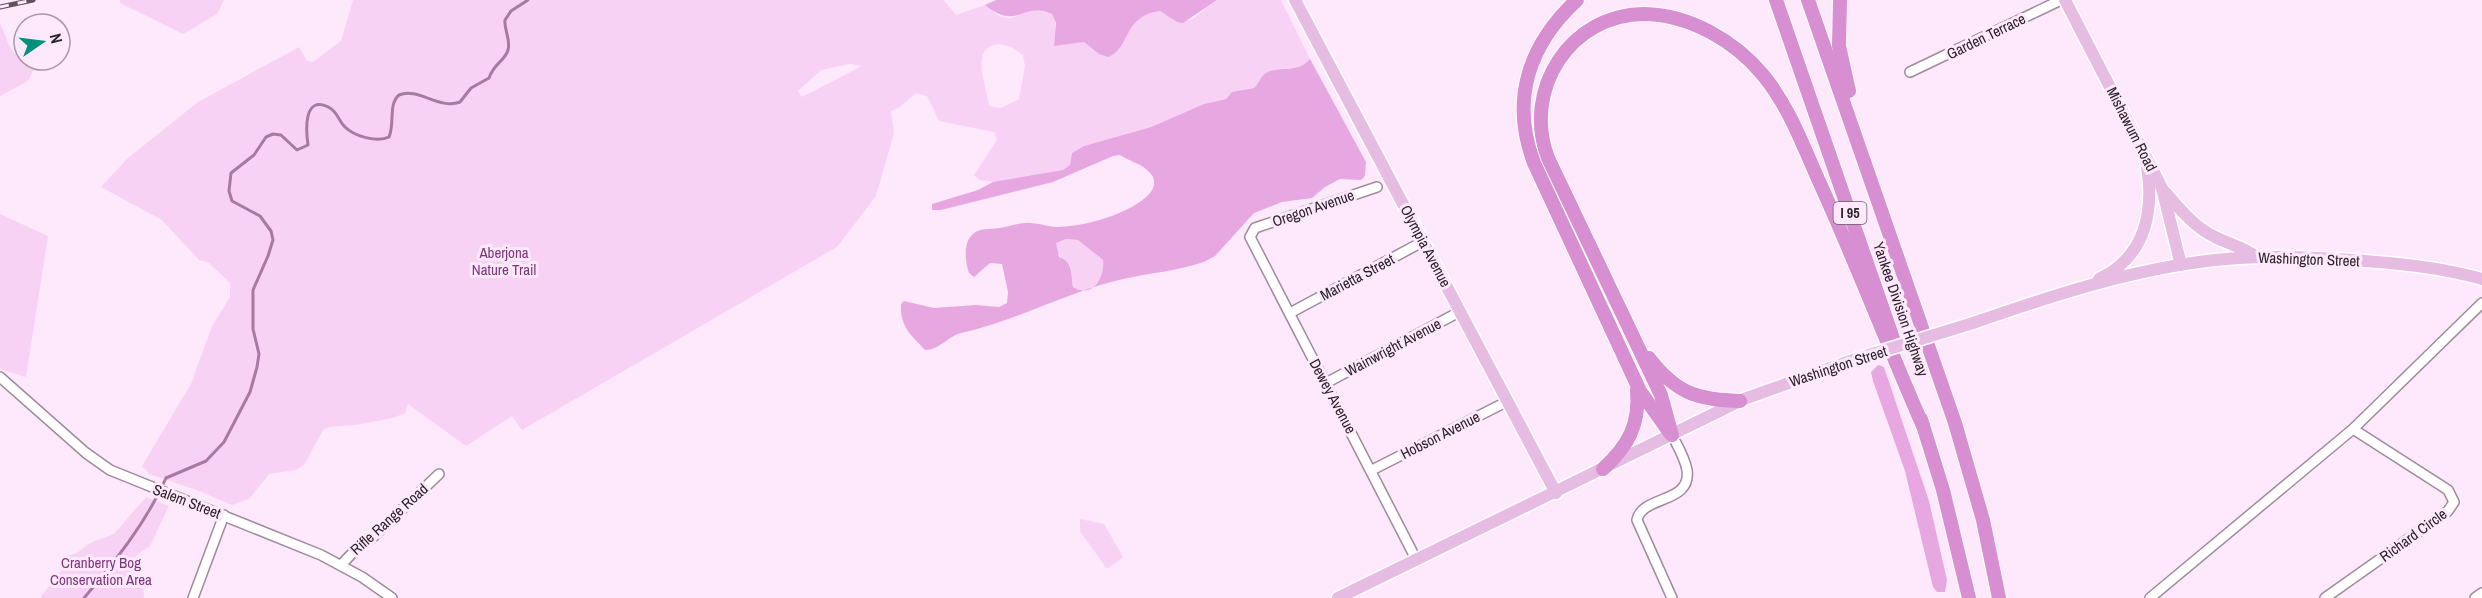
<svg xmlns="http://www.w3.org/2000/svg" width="2482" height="598" font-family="'Archivo Narrow',sans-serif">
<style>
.green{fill:#f8d2f5;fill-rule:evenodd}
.forest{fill:#e7a8e2;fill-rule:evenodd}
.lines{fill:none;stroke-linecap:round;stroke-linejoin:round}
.stream{stroke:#a77aa4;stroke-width:3}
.minor-casing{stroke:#9f8b9d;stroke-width:12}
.major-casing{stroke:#fff;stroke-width:15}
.highway-casing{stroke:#fff;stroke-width:16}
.minor{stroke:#fff;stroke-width:9}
.major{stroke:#e7bce3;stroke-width:12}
.highway{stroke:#d78fd1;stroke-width:14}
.rail-casing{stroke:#5e545e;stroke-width:5}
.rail{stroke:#fee8fc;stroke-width:3;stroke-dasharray:9;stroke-linecap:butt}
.major-bridge-casing{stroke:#fff;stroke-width:15;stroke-linecap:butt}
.major-bridge{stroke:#e7bce3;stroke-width:12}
.labels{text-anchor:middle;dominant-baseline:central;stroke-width:6;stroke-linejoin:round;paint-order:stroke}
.shield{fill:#fee8fc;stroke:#6a5e69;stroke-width:1.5}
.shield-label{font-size:14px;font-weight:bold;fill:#2a232a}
.street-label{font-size:15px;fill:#2a232a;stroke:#fee8fc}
.park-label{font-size:15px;fill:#7d357a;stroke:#fee8fc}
</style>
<rect width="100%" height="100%" fill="#fee8fc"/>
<g class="green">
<path d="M120 0H224L217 14 183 34 120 3Z"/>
<path d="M353 0H944L956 15 985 5C993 11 1000 19 1011 18 1017 17 1023 12 1029 10 1057 5 1057 21 1054 43L1084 42 1099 54 1116 53C1126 38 1137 7 1160 11 1166 12 1172 19 1177 22L1191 20 1217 0H1281L1310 59C1300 71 1290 66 1278 70 1267 74 1261 81 1254 88L1233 92 1226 99 1204 104 1151 127 1084 146 1072 153 1070 165 1063 170 1012 180 993 182 979 180 974 175 997 140 994 132 939 121 927 96 916 93 900 107 891 111 894 133 876 196 837 247 522 430 512 416 466 446 408 404 405 413 393 418 356 425 329 427 323 430 304 465 296 470 269 474 249 499 232 505 194 489 149 474 142 466 191 384 212 326 230 297V283L209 263 199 260 162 220 101 187 128 158 198 102 299 47 307 61 313 62 341 41ZM1000 44 1013 48 1023 55 1025 66 1019 99 1001 108 989 106C987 87 968 46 1000 44ZM849 64 862 66 802 97 798 91 821 70Z"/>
<path d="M0 23C8 40 9 57 30 61L34 69 28 81 0 96Z"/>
<path d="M0 214 48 236 26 377 0 369Z"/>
<path d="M1066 239 1078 240 1103 260C1105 278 1092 299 1073 287L1070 265C1063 257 1056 255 1055 243Z"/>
<path d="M146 497 169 506 150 546 138 554 129 564 143 585 144 598H40L69 560 67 556 77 553 90 543 114 534Z"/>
<path d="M1080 519 1104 524 1123 557 1107 569 1080 531Z"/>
</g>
<g class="forest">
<path d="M996 0H1217L1183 23 1177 22 1160 11C1123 15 1130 50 1108 57L1099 54 1084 42 1054 46 1056 23 1052 14C1023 0 1018 32 985 5Z"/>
<path d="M1310 59 1366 162 1365 176 1361 180 1340 179 1325 187 1312 198 1282 202 1254 213 1215 256 1204 262C1177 271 1150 273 1123 279 1067 292 1016 321 961 333 948 336 940 350 925 350 910 334 900 327 901 304L904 301 934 308 976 305 999 307 1007 303 1008 292 1002 264 990 263 974 277 969 273C965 261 963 242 973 234 981 227 990 230 999 228 1009 227 1021 222 1030 223 1039 223 1049 227 1057 227 1084 227 1133 213 1150 193 1155 187 1156 178 1150 173 1142 163 1130 162 1120 155L1113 156 1053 182 941 210H932V204L978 190 993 182 1063 170 1070 165 1072 153 1084 146 1151 127 1204 104 1226 99 1232 92 1254 88C1259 84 1260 77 1266 73 1281 65 1297 74 1310 59ZM1066 239 1078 240 1103 260C1105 278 1092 299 1073 287 1071 275 1073 261 1059 257L1056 243Z"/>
<path d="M1878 365 1884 367 1886 373 1929 501 1947 580 1945 592H1937L1933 587 1905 471 1873 381 1871 372Z"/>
</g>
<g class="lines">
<path class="stream" d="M84 598C116 560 146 523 166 478L206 461 224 442 250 392 257 367 259 354 253 329V290L268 256 273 240 271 231 260 216 232 201 229 191 231 173 254 155 266 137 273 134 281 135 297 150 308 145C306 131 303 93 330 108 337 112 339 121 345 127 354 136 377 143 389 137 395 124 388 104 399 95 418 87 439 110 460 102L471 88 489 78C494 63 505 61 508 50 511 40 504 30 505 20L511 11 528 0"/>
<defs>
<g id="minor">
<path d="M1910 72 2061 0"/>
<path d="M1377 187 1255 228 1250 237 1417 561"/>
<path d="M1290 313 1424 241"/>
<path d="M0 377 86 453 110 470 321 555 362 577 392 598"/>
<path d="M1326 383 1461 311"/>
<path d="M1372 470 1508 401"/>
<path d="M341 565 361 544 372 538 439 474"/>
<path d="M193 598 224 515"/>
<path d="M1672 598 1637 520C1642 495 1692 504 1687 470 1685 458 1677 445 1672 435"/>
<path d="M2150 598 2353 429 2482 303"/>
<path d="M2325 598 2448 511 2454 502 2448 490 2353 429"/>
<path d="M2475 598 2482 593"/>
</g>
<g id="major">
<path d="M1295 0 1556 493"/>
<path d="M2065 0 2162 188 2181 265"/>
<path d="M2166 193C2181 210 2194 227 2215 237 2229 244 2243 247 2257 257"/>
<path d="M2099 279C2147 256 2155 209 2146 161"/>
<path d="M1973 323C2051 296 2132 269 2215 260 2260 255 2306 257 2352 260 2396 263 2439 267 2482 279"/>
<path d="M1338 598 1744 399 1856 359"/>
</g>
<g id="highway">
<path d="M1577 0C1529 44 1510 100 1534 163L1640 391 1670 433"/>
<path d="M1776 0 1896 347"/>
<path d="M1808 0 1955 423 1983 520 1999 598"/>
<path d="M1840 0 1839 46 1849 91"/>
<path d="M1649 358C1676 393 1697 400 1740 401"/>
<path d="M1921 419 1943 490 1969 598"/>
<path d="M1672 435 1661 395 1548 158C1522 90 1570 14 1645 14 1690 15 1735 41 1763 75 1788 105 1802 143 1818 179 1855 260 1887 344 1923 426"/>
<path d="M1603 469C1628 446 1640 425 1637 390"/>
</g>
</defs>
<use href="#minor" class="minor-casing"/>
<use href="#major" class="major-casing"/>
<use href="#highway" class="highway-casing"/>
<use href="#minor" class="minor"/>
<use href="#major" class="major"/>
<use href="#highway" class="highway"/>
<defs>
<path id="rail" d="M0 7 33 0"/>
</defs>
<use href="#rail" class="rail-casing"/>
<use href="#rail" class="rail"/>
<defs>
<path id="major-bridge" d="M1856 359 1973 323"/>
</defs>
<use href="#major-bridge" class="major-bridge-casing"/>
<use href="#major-bridge" class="major-bridge"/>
</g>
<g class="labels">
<rect class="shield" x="1833.5" y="202" width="33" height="22" rx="4.5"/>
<g class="shield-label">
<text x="1850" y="213">I 95</text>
</g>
<g class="street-label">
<text transform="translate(1986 36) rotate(-26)">Garden Terrace</text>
<text transform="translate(2132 129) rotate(63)">Mishawum Road</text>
<text transform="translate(1313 208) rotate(-19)">Oregon Avenue</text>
<text transform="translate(1426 246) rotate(62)">Olympia Avenue</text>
<text transform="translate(2309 259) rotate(2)">Washington Street</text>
<text transform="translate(1357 277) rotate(-28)">Marietta Street</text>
<text transform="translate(1901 309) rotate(71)">Yankee Division Highway</text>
<text transform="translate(1393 347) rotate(-28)">Wainwright Avenue</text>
<text transform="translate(1838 366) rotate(-18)">Washington Street</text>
<text transform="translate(1333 396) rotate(62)">Dewey Avenue</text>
<text transform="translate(1440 435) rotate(-27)">Hobson Avenue</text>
<text transform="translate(187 501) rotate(21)">Salem Street</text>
<text transform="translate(389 519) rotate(-42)">Rifle Range Road</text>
<text transform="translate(2413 535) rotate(-36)">Richard Circle</text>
</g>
<g class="park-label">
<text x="504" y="252">Aberjona<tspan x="504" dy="17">Nature Trail</tspan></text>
<text x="101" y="562">Cranberry Bog<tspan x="101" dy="17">Conservation Area</tspan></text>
</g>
</g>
<g transform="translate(42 42) rotate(76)"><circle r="28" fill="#fee8fc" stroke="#a999a8" stroke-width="1.5"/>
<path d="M0-4.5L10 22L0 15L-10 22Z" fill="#00927f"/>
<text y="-9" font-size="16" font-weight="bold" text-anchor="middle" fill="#2a232a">N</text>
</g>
</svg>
